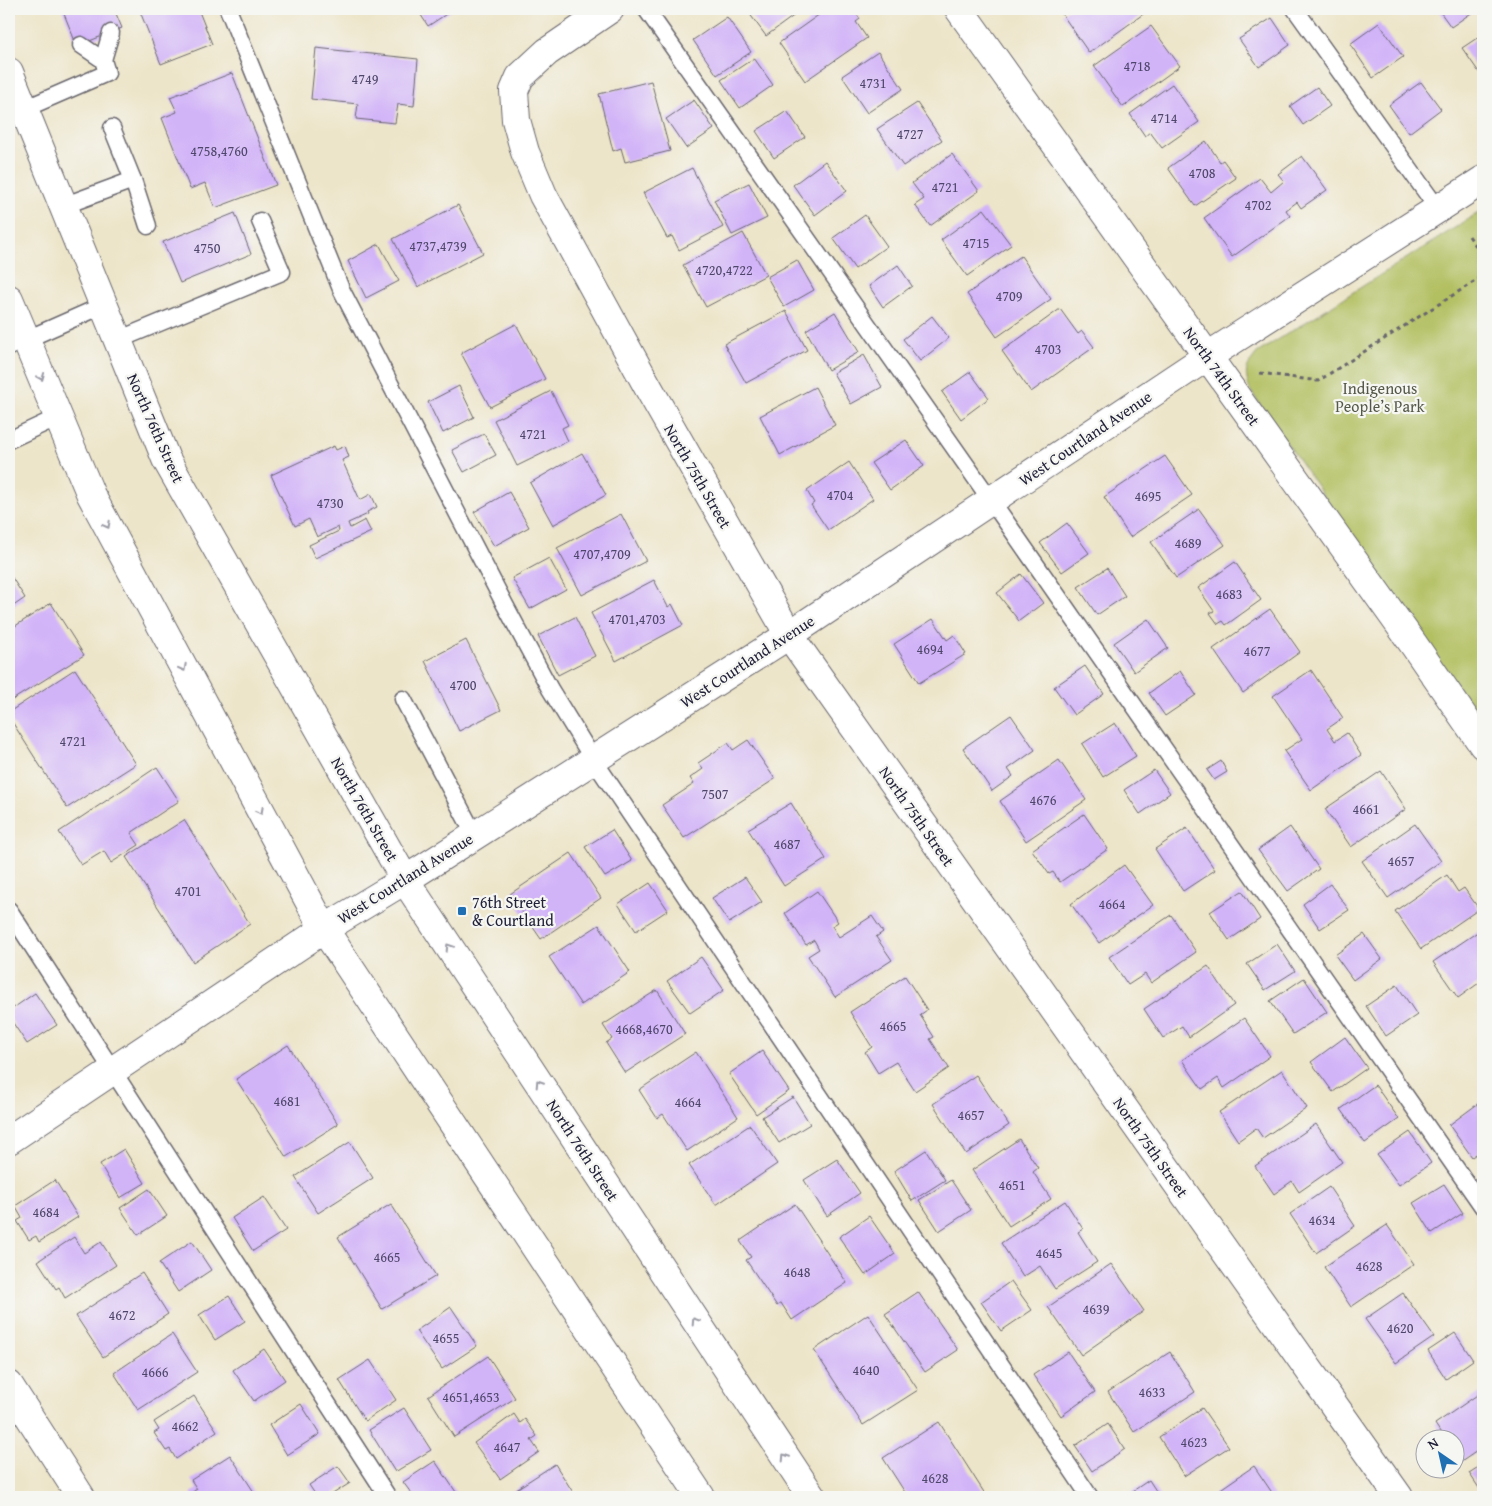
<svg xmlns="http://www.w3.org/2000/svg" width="1492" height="1506" font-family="'Gentium Book Plus',serif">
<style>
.green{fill:#b3c062;stroke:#6a714e}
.building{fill:#d1b3f8}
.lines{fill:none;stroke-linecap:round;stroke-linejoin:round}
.lane-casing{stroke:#69666d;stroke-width:19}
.street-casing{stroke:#69666d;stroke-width:30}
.primary-casing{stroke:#69666d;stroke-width:30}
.path{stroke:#69666d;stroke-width:3;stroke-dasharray:4 4;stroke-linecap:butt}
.lane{stroke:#fff;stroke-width:16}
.street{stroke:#fff;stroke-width:28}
.primary{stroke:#fff;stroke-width:28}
.oneway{stroke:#9c9ca7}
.poi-dot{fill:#1f6fb2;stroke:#f6f6f2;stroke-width:2}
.labels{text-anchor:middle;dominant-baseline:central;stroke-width:4.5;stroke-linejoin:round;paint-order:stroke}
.number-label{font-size:14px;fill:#4e466a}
.street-label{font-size:16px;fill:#22223b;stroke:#f6f6f2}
.park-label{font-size:16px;fill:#555949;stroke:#f6f6f2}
.poi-label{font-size:16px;fill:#22223b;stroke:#f6f6f2;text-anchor:start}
</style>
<rect width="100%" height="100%" fill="#f6f6f2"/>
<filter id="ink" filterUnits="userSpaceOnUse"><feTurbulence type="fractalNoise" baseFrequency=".02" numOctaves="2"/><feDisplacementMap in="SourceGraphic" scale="10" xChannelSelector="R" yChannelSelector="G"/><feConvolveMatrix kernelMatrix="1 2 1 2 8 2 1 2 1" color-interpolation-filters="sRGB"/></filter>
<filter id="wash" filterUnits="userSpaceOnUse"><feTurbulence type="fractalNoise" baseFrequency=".0096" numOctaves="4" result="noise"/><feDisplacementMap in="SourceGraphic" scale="20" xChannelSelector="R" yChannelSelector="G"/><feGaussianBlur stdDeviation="1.12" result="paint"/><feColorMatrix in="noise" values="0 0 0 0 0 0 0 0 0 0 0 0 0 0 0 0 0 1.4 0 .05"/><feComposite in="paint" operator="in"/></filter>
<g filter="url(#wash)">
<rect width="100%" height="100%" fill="#ede5c9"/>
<path class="green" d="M1483 210V724L1250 390C1244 372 1245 368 1257 353Z"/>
<g id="blocks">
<g class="building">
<path d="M62 9H114L122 28 77 46Z"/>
<path d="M139 9H198L212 44 161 64Z"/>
<path d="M417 9H454L428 26Z"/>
<path d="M746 9H803L766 36Z"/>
<path d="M827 9H847L848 11 853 9 860 19 856 22 867 38 805 81 779 43Z"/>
<path d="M1069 9H1144L1146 12 1089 53 1062 14Z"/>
<path d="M1438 9H1477L1451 27Z"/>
<path d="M727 17 751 52 717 75 693 40Z"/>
<path d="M1272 18 1290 45 1259 67 1239 39Z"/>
<path d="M1379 23 1403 57 1373 78 1350 44Z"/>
<path d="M1151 26 1180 66 1123 107 1094 66Z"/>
<path d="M1483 34V78L1462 48Z"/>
<path d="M316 48 418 59 414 106 398 104 395 123 356 119 358 104 311 99Z"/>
<path d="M878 52 903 89 867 113 842 76Z"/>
<path d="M754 58 773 85 740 108 721 80Z"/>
<path d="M232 73 276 185 215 208 205 183 190 189 162 118 177 112 170 97Z"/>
<path d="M651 81 670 151 625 162 621 148 613 151 599 94Z"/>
<path d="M1421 82 1441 109 1409 133 1389 105Z"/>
<path d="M1172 84 1199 122 1162 148 1150 132 1145 136 1130 114Z"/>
<path d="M1317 87 1330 106 1303 125 1290 106Z"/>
<path d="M694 100 714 129 686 148 666 119Z"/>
<path d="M917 103 942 140 903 166 877 129Z"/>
<path d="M787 111 805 137 774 158 756 131Z"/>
<path d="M1206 141 1220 162 1223 160 1236 178 1195 206 1168 168Z"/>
<path d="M952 154 979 191 930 226 915 205 924 199 912 183Z"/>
<path d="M1302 156 1327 190 1301 208 1297 202 1286 210 1290 216 1232 257 1204 218 1260 178 1271 192 1284 181 1278 174Z"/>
<path d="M825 161 847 191 815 215 793 185Z"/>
<path d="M692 168 723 227 679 250 672 236 667 238 643 193Z"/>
<path d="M749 183 767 218 732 235 714 200Z"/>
<path d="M458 205 483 253 418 287 393 239Z"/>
<path d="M984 209 1011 245 967 276 941 240Z"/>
<path d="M235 213 251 254 180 283 163 242Z"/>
<path d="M865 215 887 246 855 269 833 238Z"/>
<path d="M743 233 766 275 706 307 683 265Z"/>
<path d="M379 244 399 281 366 298 348 261Z"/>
<path d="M1021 256 1051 299 997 337 967 294Z"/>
<path d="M797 260 814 290 784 307 767 277Z"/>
<path d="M898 265 912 286 883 307 869 286Z"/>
<path d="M1060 309 1078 334 1082 331 1094 347 1031 392 1002 351Z"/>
<path d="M786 311 807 350 746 383 724 344Z"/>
<path d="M835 312 859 352 828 370 806 330Z"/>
<path d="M932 316 949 338 920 361 903 339Z"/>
<path d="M516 324 545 379 490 407 461 353Z"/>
<path d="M864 355 882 387 851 404 833 373Z"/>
<path d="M970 372 989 398 961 419 942 392Z"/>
<path d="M459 386 474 417 443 433 428 402Z"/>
<path d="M815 387 835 425 780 455 760 416Z"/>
<path d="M551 391 568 425 562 428 568 441 517 466 494 420Z"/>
<path d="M484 434 496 455 464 472 452 450Z"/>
<path d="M906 440 924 466 890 490 871 463Z"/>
<path d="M334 446 336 450 345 446 349 457 342 460 360 500 371 494 377 507 367 512 368 514 348 523 350 528 365 520 371 532 315 558 309 545 339 531 338 527 317 537 309 519 295 526 271 475Z"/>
<path d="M582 453 606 495 553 525 530 483Z"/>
<path d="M1165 456 1192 495 1130 537 1104 497Z"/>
<path d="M849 462 873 499 828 530 811 505 814 503 807 491Z"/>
<path d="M509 492 529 527 494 546 474 512Z"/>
<path d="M1199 509 1225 545 1176 578 1151 542Z"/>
<path d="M621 514 646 561 582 595 557 548Z"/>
<path d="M1067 523 1089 553 1062 572 1040 543Z"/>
<path d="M549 558 566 589 530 609 512 578Z"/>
<path d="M1235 562 1261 600 1226 625 1223 621 1218 624 1210 613 1214 611 1198 588Z"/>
<path d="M1107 568 1125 596 1097 615 1078 587Z"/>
<path d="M9 573 25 598 9 609Z"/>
<path d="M1021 574 1043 603 1019 621 997 593Z"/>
<path d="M654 580 668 607 672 604 683 625 616 661 591 613Z"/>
<path d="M51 603 84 655 9 702V630Z"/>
<path d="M1270 609 1300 652 1243 693 1213 649Z"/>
<path d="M575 617 595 656 558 675 538 636Z"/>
<path d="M933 619 947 640 954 635 966 654 919 683 894 644Z"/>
<path d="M1148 619 1168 648 1134 672 1114 643Z"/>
<path d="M466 640 501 710 459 731 425 661Z"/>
<path d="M1085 666 1104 694 1074 715 1054 687Z"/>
<path d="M75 669 136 764 67 808 9 717V712Z"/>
<path d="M1311 670 1343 718 1327 729 1335 741 1347 733 1361 755 1311 790 1284 751 1302 739 1273 696Z"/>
<path d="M1180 671 1196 695 1165 716 1149 693Z"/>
<path d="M1011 715 1035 750 1008 769 1013 776 992 791 963 748Z"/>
<path d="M1115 723 1136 756 1103 777 1082 744Z"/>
<path d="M748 740 775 779 684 838 662 805 694 784 690 778 703 769 698 763 728 743 733 750Z"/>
<path d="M1059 760 1086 800 1026 841 1000 801Z"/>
<path d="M1221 761 1227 772 1214 780 1207 770Z"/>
<path d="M157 767 179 801 131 833 139 845 111 863 104 851 81 865 59 832Z"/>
<path d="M1154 770 1170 793 1140 814 1124 790Z"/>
<path d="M1381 771 1406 809 1351 847 1325 809Z"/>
<path d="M791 803 826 859 784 886 748 829Z"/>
<path d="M1084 814 1108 849 1060 882 1053 872 1049 874 1032 850Z"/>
<path d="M184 820 250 924 193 962 126 857Z"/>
<path d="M1415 824 1441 861 1388 898 1362 861Z"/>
<path d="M1290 827 1319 869 1288 891 1258 850Z"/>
<path d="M1187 828 1215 870 1183 891 1155 849Z"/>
<path d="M612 830 632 861 605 877 585 847Z"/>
<path d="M571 853 601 898 541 939 510 894Z"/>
<path d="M1124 865 1153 905 1099 943 1071 904Z"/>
<path d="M1447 875 1458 892 1464 888 1479 909 1421 949 1395 911Z"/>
<path d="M745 877 762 902 729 923 712 898Z"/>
<path d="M650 883 668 910 636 931 618 904Z"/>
<path d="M1330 884 1349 910 1320 929 1303 904Z"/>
<path d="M817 891 838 922 832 926 839 937 872 916 883 932 876 937 892 960 835 997 808 956 819 949 814 940 806 945 785 913Z"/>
<path d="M1242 891 1260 919 1229 940 1210 912Z"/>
<path d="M1171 915 1196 952 1151 983 1145 974 1128 985 1109 957Z"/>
<path d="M599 925 630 972 581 1005 549 957Z"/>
<path d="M1482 929 1483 980 1458 998 1433 962Z"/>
<path d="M1364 934 1382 959 1353 980 1335 955Z"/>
<path d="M1277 944 1295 971 1265 990 1247 964Z"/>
<path d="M701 957 724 990 690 1013 667 981Z"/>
<path d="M1208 966 1234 1005 1189 1037 1182 1026 1163 1038 1144 1009Z"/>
<path d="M905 976 927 1010 920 1015 934 1037 930 1039 949 1068 915 1091 896 1062 878 1073 865 1052 872 1047 850 1012Z"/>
<path d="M1304 978 1327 1012 1293 1034 1270 1001Z"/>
<path d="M1397 985 1417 1015 1386 1036 1366 1006Z"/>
<path d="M657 990 685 1034 625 1073 606 1043 612 1039 603 1025Z"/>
<path d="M35 993 57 1025 27 1044 9 1017V1011Z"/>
<path d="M1244 1018 1270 1056 1224 1088 1218 1078 1202 1089 1182 1060Z"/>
<path d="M1345 1037 1367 1068 1333 1092 1311 1062Z"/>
<path d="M288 1045 338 1124 286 1157 236 1079Z"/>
<path d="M762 1051 789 1091 756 1114 729 1074Z"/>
<path d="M696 1052 738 1117 687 1151 663 1114 657 1118 639 1090Z"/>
<path d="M1282 1070 1307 1108 1263 1138 1256 1128 1238 1141 1219 1112Z"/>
<path d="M976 1075 1009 1125 966 1154 933 1104Z"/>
<path d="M1375 1085 1399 1119 1365 1143 1341 1109Z"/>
<path d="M793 1097 810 1124 779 1143 762 1117Z"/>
<path d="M1483 1100V1149L1472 1157 1449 1125Z"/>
<path d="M1316 1124 1342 1162 1299 1192 1292 1181 1274 1194 1255 1166Z"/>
<path d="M750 1125 777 1164 716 1205 689 1165Z"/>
<path d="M1410 1132 1431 1163 1399 1185 1377 1155Z"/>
<path d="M1019 1139 1038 1168 1033 1172 1051 1199 1009 1226 972 1170Z"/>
<path d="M350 1142 373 1178 318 1213 295 1177Z"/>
<path d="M124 1149 145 1183 120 1198 100 1164Z"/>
<path d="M926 1150 945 1180 912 1201 894 1171Z"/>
<path d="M837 1159 860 1193 827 1216 804 1180Z"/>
<path d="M55 1180 78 1217 39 1242 36 1236 29 1240 17 1221 22 1218 15 1206Z"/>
<path d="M951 1180 971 1210 939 1231 919 1200Z"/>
<path d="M1444 1184 1463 1213 1432 1233 1413 1203Z"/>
<path d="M1329 1187 1355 1226 1316 1253 1290 1214Z"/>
<path d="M149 1189 167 1216 138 1235 120 1208Z"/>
<path d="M264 1197 286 1230 253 1251 232 1218Z"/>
<path d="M1065 1201 1083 1229 1078 1232 1097 1262 1055 1289 1040 1266 1023 1277 1001 1243Z"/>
<path d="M391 1204 436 1276 382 1309 338 1237Z"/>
<path d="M795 1204 847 1283 792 1320 781 1303 777 1306 746 1260 751 1257 740 1241Z"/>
<path d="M869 1216 895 1254 865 1275 839 1237Z"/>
<path d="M1387 1225 1414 1264 1351 1307 1324 1267Z"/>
<path d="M74 1237 84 1253 101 1242 116 1265 65 1298 59 1287 56 1289 38 1261Z"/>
<path d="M192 1241 211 1270 178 1292 159 1263Z"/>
<path d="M1111 1264 1144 1311 1081 1355 1048 1307Z"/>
<path d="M142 1273 168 1314 103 1357 76 1316Z"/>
<path d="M1011 1281 1032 1310 1001 1331 981 1302Z"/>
<path d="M918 1292 958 1350 925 1372 885 1314Z"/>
<path d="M1403 1293 1434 1337 1396 1363 1365 1319Z"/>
<path d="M229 1296 245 1321 215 1340 199 1315Z"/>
<path d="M451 1307 477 1346 442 1369 416 1331Z"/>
<path d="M868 1314 918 1390 863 1425 814 1350Z"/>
<path d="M1455 1333 1473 1360 1446 1379 1428 1351Z"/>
<path d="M172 1334 197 1372 138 1410 114 1373Z"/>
<path d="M264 1349 285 1380 254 1401 233 1370Z"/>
<path d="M1068 1352 1095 1392 1061 1416 1033 1375Z"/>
<path d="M1170 1352 1195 1392 1134 1432 1108 1392Z"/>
<path d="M488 1356 515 1398 454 1437 428 1396Z"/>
<path d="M370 1360 396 1400 365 1421 339 1380Z"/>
<path d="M1483 1391V1447L1461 1462 1454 1453V1438H1444L1435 1424Z"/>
<path d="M194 1396 217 1431 176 1459 170 1449 166 1451 154 1433 159 1430 154 1422Z"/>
<path d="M301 1404 320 1434 287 1455 269 1425Z"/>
<path d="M404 1408 431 1450 395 1472 369 1430Z"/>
<path d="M1202 1408 1229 1447 1184 1476 1159 1437Z"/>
<path d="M514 1414 520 1423 525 1419 537 1436 531 1440 539 1452 500 1479 474 1443Z"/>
<path d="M939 1422 987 1497H908L883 1458Z"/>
<path d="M1108 1424 1125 1449 1092 1471 1075 1446Z"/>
<path d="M230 1455 254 1492 246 1497H194L191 1493 197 1489 191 1480Z"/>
<path d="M435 1461 456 1492 448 1497H414L403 1482Z"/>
<path d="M555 1464 576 1497H504Z"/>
<path d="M1483 1464V1494L1469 1473Z"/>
<path d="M338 1466 350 1483 328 1497H317L309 1485Z"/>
<path d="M1254 1466 1275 1497H1209Z"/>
<path d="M1149 1480 1160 1497H1124Z"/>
</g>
</g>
</g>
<g filter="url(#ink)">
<use href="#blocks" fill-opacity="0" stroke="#69666d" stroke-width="1"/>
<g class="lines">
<defs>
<g id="lane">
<path d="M228 9 341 289 505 605 550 689 593 759 1090 1497"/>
<path d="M646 9 1014 533 1483 1207"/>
<path d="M1295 9 1438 209"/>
<path d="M103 60 111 33"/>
<path d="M24 109 107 73 103 60 81 45"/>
<path d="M133 180 148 226"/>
<path d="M63 206 133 180 112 128"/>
<path d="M118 340 282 272 260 221"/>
<path d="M9 347 104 305"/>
<path d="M9 440 58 417"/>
<path d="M403 699 474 834"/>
<path d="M9 910 388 1497"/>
</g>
<g id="street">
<path d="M610 9 547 52 520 77 514 91 516 120 525 152 543 195 648 387 789 635 1399 1497"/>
<path d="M959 9 1414 645 1483 745"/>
<path d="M9 1140 324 929 405 880 789 635 1208 356 1483 180"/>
<path d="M9 1385 81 1497"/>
</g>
<g id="primary">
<path d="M9 72 166 459 405 880 812 1497"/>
<path d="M9 299 91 495 324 929 701 1497"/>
</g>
</defs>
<use href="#lane" class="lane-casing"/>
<use href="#street" class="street-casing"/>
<use href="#primary" class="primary-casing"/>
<g class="path">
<path d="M1469 236 1483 256"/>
<path d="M1260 373 1318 381 1483 276"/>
</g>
<use href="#lane" class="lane"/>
<use href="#street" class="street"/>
<use href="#primary" class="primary"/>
</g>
<defs><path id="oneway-chevron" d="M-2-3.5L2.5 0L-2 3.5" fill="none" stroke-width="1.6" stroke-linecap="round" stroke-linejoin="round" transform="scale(1.25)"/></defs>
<g class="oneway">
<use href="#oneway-chevron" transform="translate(41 377) rotate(68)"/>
<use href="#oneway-chevron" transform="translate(107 525) rotate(62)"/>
<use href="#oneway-chevron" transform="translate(183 668) rotate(62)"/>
<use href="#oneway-chevron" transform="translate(260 811) rotate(62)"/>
<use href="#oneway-chevron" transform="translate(449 947) rotate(-123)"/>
<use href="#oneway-chevron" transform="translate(539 1083) rotate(-123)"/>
<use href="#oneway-chevron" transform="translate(695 1321) rotate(-123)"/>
<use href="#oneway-chevron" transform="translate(785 1457) rotate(-123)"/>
</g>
</g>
<rect class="poi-dot" x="457" y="906" width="10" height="10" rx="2.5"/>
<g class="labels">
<g class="number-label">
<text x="1137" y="66">4718</text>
<text x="365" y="79">4749</text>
<text x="873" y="83">4731</text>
<text x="1164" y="118">4714</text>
<text x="910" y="134">4727</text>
<text x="219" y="151">4758,4760</text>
<text x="1202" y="173">4708</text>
<text x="945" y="187">4721</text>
<text x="1258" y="205">4702</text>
<text x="976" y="243">4715</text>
<text x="438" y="246">4737,4739</text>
<text x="207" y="248">4750</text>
<text x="724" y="270">4720,4722</text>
<text x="1009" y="296">4709</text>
<text x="1048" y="349">4703</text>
<text x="533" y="434">4721</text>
<text x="840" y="495">4704</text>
<text x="1148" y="496">4695</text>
<text x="330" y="503">4730</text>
<text x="1188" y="543">4689</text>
<text x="602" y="554">4707,4709</text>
<text x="1229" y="594">4683</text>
<text x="637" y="619">4701,4703</text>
<text x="930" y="649">4694</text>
<text x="1257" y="651">4677</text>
<text x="463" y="685">4700</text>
<text x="73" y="741">4721</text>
<text x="715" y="794">7507</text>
<text x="1043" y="800">4676</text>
<text x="1366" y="809">4661</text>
<text x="787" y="844">4687</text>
<text x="1401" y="861">4657</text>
<text x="188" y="891">4701</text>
<text x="1112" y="904">4664</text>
<text x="893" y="1026">4665</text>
<text x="644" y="1029">4668,4670</text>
<text x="287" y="1101">4681</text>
<text x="688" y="1102">4664</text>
<text x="971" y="1115">4657</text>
<text x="1012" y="1185">4651</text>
<text x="46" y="1212">4684</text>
<text x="1322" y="1220">4634</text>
<text x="1049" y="1253">4645</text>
<text x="387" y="1257">4665</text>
<text x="1369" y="1266">4628</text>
<text x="797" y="1272">4648</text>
<text x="1096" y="1309">4639</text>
<text x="122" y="1315">4672</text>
<text x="1400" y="1328">4620</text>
<text x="446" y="1338">4655</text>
<text x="866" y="1370">4640</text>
<text x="155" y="1372">4666</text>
<text x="1152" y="1392">4633</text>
<text x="471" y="1397">4651,4653</text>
<text x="185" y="1426">4662</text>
<text x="1194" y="1442">4623</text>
<text x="507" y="1447">4647</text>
<text x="935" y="1478">4628</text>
</g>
<g class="street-label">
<text transform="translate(1222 376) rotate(54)">North 74th Street</text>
<text transform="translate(156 428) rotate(66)">North 76th Street</text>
<text transform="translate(1085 438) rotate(-34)">West Courtland Avenue</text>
<text transform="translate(698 476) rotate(60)">North 75th Street</text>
<text transform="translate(747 661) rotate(-33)">West Courtland Avenue</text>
<text transform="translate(365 809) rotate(60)">North 76th Street</text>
<text transform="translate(917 816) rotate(55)">North 75th Street</text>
<text transform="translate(405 878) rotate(-32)">West Courtland Avenue</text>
<text transform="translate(1151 1147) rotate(55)">North 75th Street</text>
<text transform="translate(583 1150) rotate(57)">North 76th Street</text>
</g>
<g class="park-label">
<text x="1380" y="388">Indigenous<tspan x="1380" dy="18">People’s Park</tspan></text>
</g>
<g class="poi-label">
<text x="472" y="902">76th Street<tspan x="472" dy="18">&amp; Courtland</tspan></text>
</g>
</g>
<rect width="1492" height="1506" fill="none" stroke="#f6f6f2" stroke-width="30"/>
<g transform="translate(1440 1454) rotate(326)"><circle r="24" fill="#f6f6f2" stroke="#a1a1a9"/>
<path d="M0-4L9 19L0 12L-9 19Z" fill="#1f6fb2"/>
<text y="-8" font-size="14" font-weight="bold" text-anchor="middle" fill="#22223b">N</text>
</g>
</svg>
